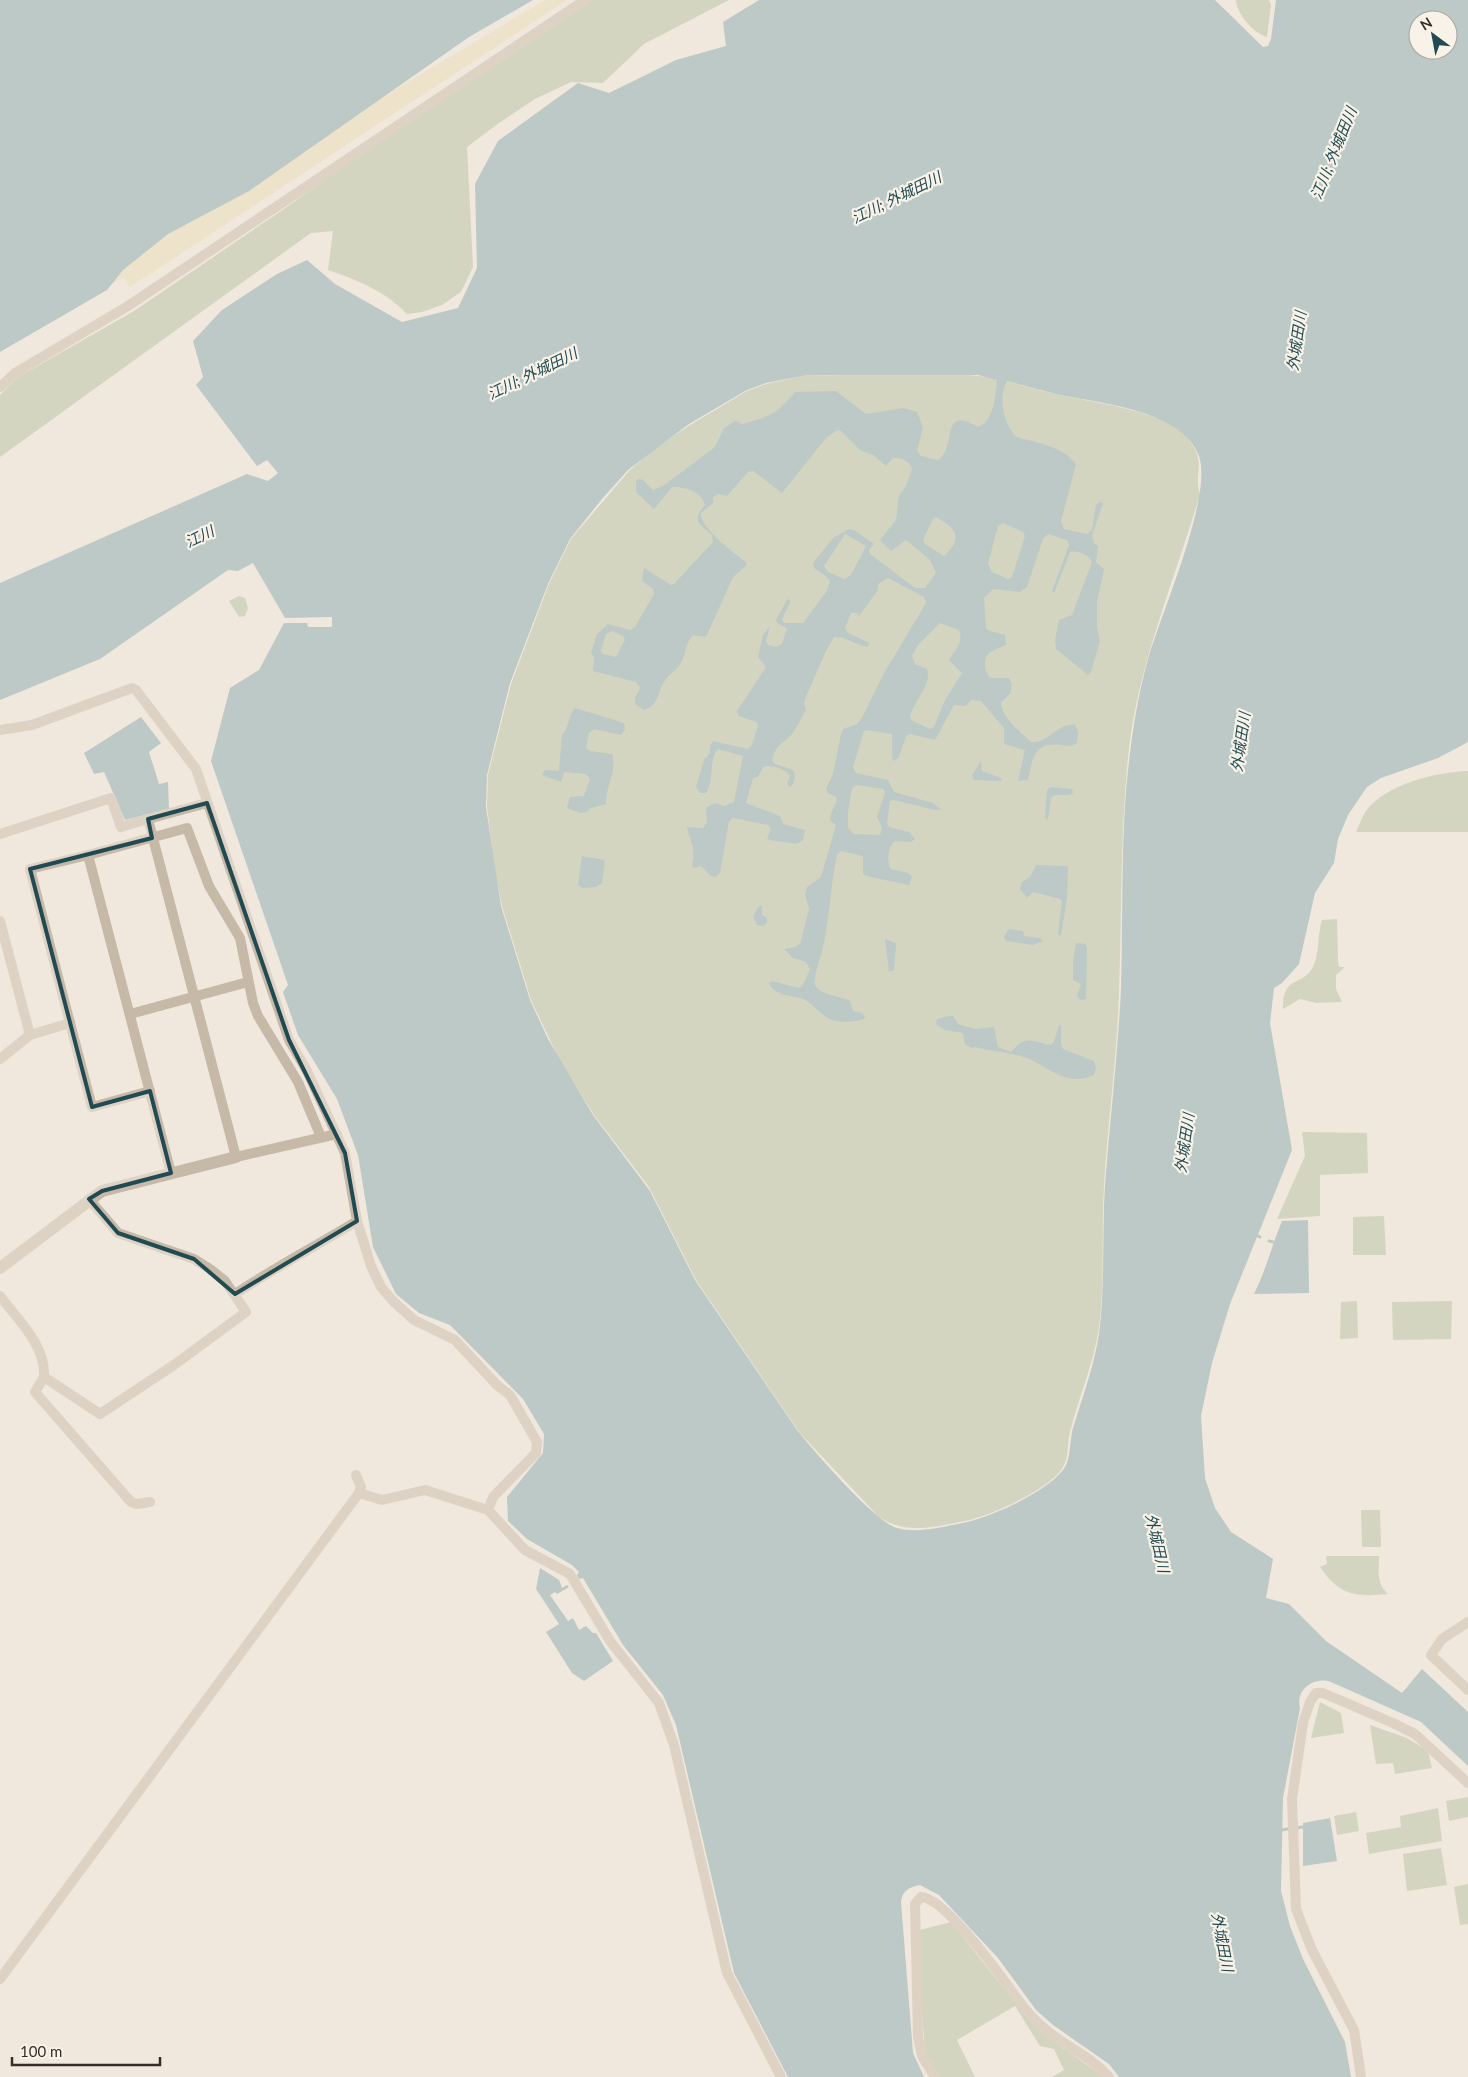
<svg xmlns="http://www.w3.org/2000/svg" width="1468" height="2077" font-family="Lato,'Noto Sans JP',sans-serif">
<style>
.green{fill:#b0be9d}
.sand{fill:#e9dbb4}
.water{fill:#7da5ab;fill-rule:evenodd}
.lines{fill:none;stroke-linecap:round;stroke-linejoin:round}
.stream{stroke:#7da5ab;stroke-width:3}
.minor{stroke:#c7b9a8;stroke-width:10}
.tertiary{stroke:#c7b9a8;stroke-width:12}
.marked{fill:none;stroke:#214b53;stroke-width:4;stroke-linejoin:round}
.labels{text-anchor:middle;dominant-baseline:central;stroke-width:4.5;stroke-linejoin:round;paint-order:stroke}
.water-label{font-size:15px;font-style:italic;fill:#214b53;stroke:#f8f2e8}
</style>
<rect width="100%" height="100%" fill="#f0e8dc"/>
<g class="green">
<path d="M591 0H729L644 44 603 83 571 82 535 99 499 123 467 147 473 267 461 292 442 305 422 312 407 314C385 291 357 280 328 270L333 231 311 233 0 457V395L18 377 134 311 281 211 371 147Z"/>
<path d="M1236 0H1269L1271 5 1267 37C1254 34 1236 13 1236 0Z"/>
<path d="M808 375C863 377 924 370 978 376 1003 378 1027 388 1051 393 1087 402 1162 409 1187 437 1208 463 1193 472 1200 494 1176 576 1139 663 1129 748 1120 829 1122 911 1119 993 1117 1057 1108 1121 1104 1185 1101 1232 1105 1281 1099 1328 1093 1366 1079 1396 1070 1432 1067 1444 1069 1457 1063 1467 1052 1488 989 1517 965 1521 935 1527 906 1535 879 1517L799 1432 696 1280 649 1187 594 1115 560 1061 531 1000 502 906 495 871 487 807 488 775 511 684 549 584 571 539 629 471 653 450 690 425 747 391 766 384Z"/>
<path d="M239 596 245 598 248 608 245 616 239 617 229 601Z"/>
<path d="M1468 771V832H1356C1359 825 1362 817 1366 811 1386 784 1436 772 1468 771Z"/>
<path d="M1337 919 1338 962 1339 967H1345L1336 975V989L1342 1002 1316 1003 1300 999 1283 1009C1282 975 1302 987 1313 967 1320 953 1317 935 1322 920Z"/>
<path d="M1302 1132 1367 1133 1368 1173 1320 1175V1216L1277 1219 1305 1156Z"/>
<path d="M1384 1216 1386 1255H1353V1217Z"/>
<path d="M1357 1301 1358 1338 1340 1339 1341 1302Z"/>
<path d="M1452 1301 1451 1339 1393 1340 1392 1302Z"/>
<path d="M1361 1510H1380L1381 1547H1362Z"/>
<path d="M1326 1556H1379C1379 1571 1376 1583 1388 1594 1356 1597 1340 1596 1320 1567L1327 1564Z"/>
<path d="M1320 1702 1341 1713 1344 1733 1311 1738Z"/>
<path d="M1370 1725 1407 1738 1428 1751 1432 1768 1395 1774 1393 1763 1376 1764Z"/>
<path d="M1468 1797V1817L1449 1821 1446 1801Z"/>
<path d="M1438 1808 1442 1841 1369 1854 1366 1833 1401 1827 1400 1816Z"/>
<path d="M1356 1812 1359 1831 1337 1835 1334 1816Z"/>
<path d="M1441 1848 1447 1885 1407 1891 1403 1854Z"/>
<path d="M1468 1884V1924L1460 1925 1454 1887Z"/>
<path d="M951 1922C979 1956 1006 1994 1037 2026 1057 2046 1082 2060 1104 2077H1052L1064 2070 1054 2049 1040 2046 1015 2006 957 2040 975 2077H939L925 2052 920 1985V1930Z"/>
</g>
<path class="sand" d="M545 0H567L130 287 123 278 0 346V313L314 138Z"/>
<g class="water">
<path d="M0 0H533L469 37 249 191 168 234 123 270 107 290 0 352Z"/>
<path d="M759 0H1215L1263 47 1268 46 1271 39 1276 0H1468V742L1438 758 1381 778 1367 787 1348 815 1338 839 1334 863 1315 893 1299 964 1282 983 1274 988 1270 1023 1292 1150 1230 1304 1212 1363 1201 1416 1205 1478 1215 1508 1231 1532 1273 1559 1266 1598 1289 1604 1326 1641 1402 1693 1422 1669 1468 1712V1766L1421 1722 1331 1682C1315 1676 1295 1689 1300 1708L1283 1798 1281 1891 1290 1926 1303 1959 1345 2042 1351 2077H1119L1109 2064 1053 2025 1036 2010 998 1958 939 1895 920 1885C909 1887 902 1891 901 1902L913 2053 924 2077H788L734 1973 676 1725 663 1695 623 1645 583 1578 579 1579 577 1575 579 1572 572 1565 527 1539 508 1521 507 1497 543 1453 544 1434 523 1399 450 1325 419 1313 396 1294 373 1247 358 1155 337 1099 298 1035 283 992 288 985 211 761 230 688 259 670 284 623H307L308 627H332V617L285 618 253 563 238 571 228 570 100 659 0 700V583L247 474 268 481 278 473 267 460 257 466 196 385 203 377 193 341 222 310 277 274 307 260 335 284 402 322 458 308 477 268 475 184 498 141 578 83 609 93 676 60 726 46 723 22ZM1418 20H1448V50H1418ZM808 375H978L997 380C996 394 994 422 978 427 939 404 958 447 938 460L921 456 917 451 923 427 917 412 904 408 866 414 836 391 795 392C776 415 770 416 743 424L735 421 724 428 715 447 663 486 653 490 643 480 639 479 636 481V492L654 509 672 487C684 486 703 492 705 505 691 521 699 523 712 535L713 542 674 584 671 585 644 568 642 581 653 589 654 594 635 627 630 630 608 624 597 634 591 653 594 657 593 671 636 682 640 688 635 698V704L644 710C661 704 657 690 666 679 672 672 678 669 682 661 686 652 686 642 693 635L705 637 707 635 733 577 746 566V562C734 553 699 527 701 513L713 503V497L718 494 727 496 748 472 753 471 782 493 826 438 837 430 841 431 860 450 873 455 886 466 893 458C901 457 909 461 912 469L906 486 899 495 896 520 880 540 891 551 906 540 930 560 936 573 925 588H915L870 554 869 550 874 544 854 530 849 529 833 538 813 563 814 568 827 577 830 582 826 592 803 623H784L782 619 790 602 789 599 787 600 776 620 777 623 787 628 782 644 776 647 768 645 766 641 770 626 763 635 758 657 766 667 737 711 739 716 756 722 758 725 752 745 747 749 713 741 710 746V753L704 760 696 787 700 793H706C715 780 708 760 718 749L743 756 734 802 724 806 715 803 706 808 707 822 703 828 687 827C690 842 696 847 692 865L694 868 701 866 711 876 715 877 720 873 729 821 733 818 768 825 771 829 767 838 769 840 797 844 803 840 805 830 783 824 780 816 746 803 753 778 758 777 763 767C772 764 785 769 790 776L787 784 790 787C795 783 796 776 793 770L775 764 772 760C776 744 782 745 791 735 797 728 801 718 806 710L804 704 805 699 827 649 834 637C845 636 856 645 867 647L870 643 848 633 845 628 851 613H857L859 616 878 590V584L888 578 924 597 926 603 883 675 862 718 857 724 843 729 841 734 833 774 826 789 828 793 836 797 837 800 831 814 830 821 836 825 821 877 807 887 805 894 809 909 800 944 795 947 784 949 793 958 806 962 810 969 803 985 799 988 772 981 769 983C774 996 792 995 803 999 814 1004 821 1016 832 1020 842 1023 855 1022 864 1019L865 1016 862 1013 853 1011 850 1001C840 996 820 995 815 985 813 980 820 958 822 951 830 920 830 886 837 855L841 851 863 856V874L866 876 909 885 912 876 908 873 891 869C886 861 888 847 895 841L911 842 915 839 909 832 889 827 887 823 890 801 894 800 935 810 941 809 933 803 894 792 888 780 856 773 853 767 864 731 866 730 892 734V758L894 761 899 757 906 736 910 734 935 740 954 705 966 706 971 700 981 701 1004 728V744L1025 750 1018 781 1028 780C1033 757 1034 742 1062 745 1068 746 1072 747 1077 743L1078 731 1075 725C1058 722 1048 744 1031 742 1021 732 1001 718 1001 702L1010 694 1012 684 1009 678H990C987 674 986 672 985 667 984 651 993 651 1006 645L1005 635 990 631 986 628 984 598 993 589 1020 592 1027 587 1043 539 1048 534 1067 540 1069 545 1052 591 1054 593 1070 552C1078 550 1089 555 1092 562L1072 615 1059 620 1055 640 1056 649 1088 675 1091 672 1100 641 1097 628V602L1104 569 1096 562 1098 546 1094 543 1092 536 1103 503 1100 502 1096 505 1092 530 1087 534 1064 529 1061 521 1076 464C1064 447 1035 442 1016 437 1003 422 998 398 1007 381 1025 386 1042 391 1060 395 1101 403 1183 411 1199 456 1213 497 1161 613 1148 659 1136 702 1130 747 1126 791 1121 857 1123 922 1121 988 1118 1054 1110 1119 1105 1184 1102 1231 1105 1279 1100 1326 1096 1361 1084 1392 1074 1425 1069 1438 1072 1459 1063 1470 1046 1492 993 1516 967 1522 946 1526 918 1534 897 1528 875 1522 813 1450 797 1430L695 1280 650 1191 593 1115 548 1039 530 1000 501 906 486 807 487 775 510 683 548 584 570 539 602 499 628 470 689 424 747 390 766 383ZM936 517C956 528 964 538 944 556L925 544 923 540 933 519ZM1003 523 1023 532 1025 536 1012 577 1008 579 992 572 988 564 998 526ZM845 534 866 546 851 575 844 579 828 572 824 566ZM940 623 959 630C964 642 955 651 949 660L962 673 944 702 934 727 930 729 913 721 910 718C912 701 933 686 927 669L915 664 912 656 918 645ZM612 631 623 636 625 640 616 657 603 654 601 651 606 634ZM856 785 883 789 885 792 877 817 882 828 880 835 854 834 848 828V812L852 788Z"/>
<path d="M575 708 624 723 625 729 621 735 594 729 589 733 586 748 590 751 612 754C618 770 605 787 606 804L591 808 587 812 581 813 567 808 570 797 584 796 590 779 586 774 564 772 561 782 542 775 545 770 559 771 562 735C569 728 568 716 575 708Z"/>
<path d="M141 717 161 743 149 752 159 784 168 782 169 809 125 820 104 772 94 774 84 753Z"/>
<path d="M981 761 982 771 1001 778 1002 781 974 780 972 775Z"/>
<path d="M1051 787 1072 789 1073 793 1070 795H1054L1051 798 1048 819 1045 818 1047 790Z"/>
<path d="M582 856 605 860 602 883 596 887 582 888 578 885Z"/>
<path d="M1036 865 1068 866 1067 898 1061 936 1058 934 1062 901 1060 899 1033 892 1027 898 1020 889 1022 882 1030 877Z"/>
<path d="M762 905V915L767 918V923L763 926 757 925 753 917 758 907Z"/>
<path d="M1009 929 1023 931 1024 936 1040 938 1043 941 1033 945 1006 941 1004 937Z"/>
<path d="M885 939 896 943 894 970 889 972Z"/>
<path d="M1076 943 1085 944 1087 947 1086 999 1081 1000 1077 996 1081 984 1073 980V960Z"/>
<path d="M949 1016H953L958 1024 975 1029 994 1027 998 1047 1011 1052C1026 1035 1030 1041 1050 1045L1054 1042 1059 1025 1061 1026V1044L1063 1049 1094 1061 1096 1068 1094 1075C1064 1089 1046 1063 1021 1056 1006 1052 990 1051 975 1047L972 1048 965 1044 963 1033 945 1030 936 1024 937 1019Z"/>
<path d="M1308 1220 1309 1293 1254 1294C1266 1270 1272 1245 1282 1221Z"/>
<path d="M540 1568 559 1580 562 1588 567 1585 569 1587 557 1594 555 1592 550 1595 568 1621 573 1618 579 1630 586 1626 593 1633H596L613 1661 584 1681 572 1673 546 1632 559 1624 536 1589Z"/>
<path d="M1330 1818 1337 1861 1303 1866V1823Z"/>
</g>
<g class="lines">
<g class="stream">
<path d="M1256 1235 1260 1237"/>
<path d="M1269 1241 1273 1242"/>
<path d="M1298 1828 1302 1827"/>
<path d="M1282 1830 1287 1829"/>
</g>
<g class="minor">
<path d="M0 387 15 373 128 306 585 0"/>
<path d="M0 730 32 725 132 688 136 690 196 769 289 1040 307 1071 345 1153 357 1221 371 1266 381 1287 394 1302 414 1320 455 1340 497 1385 510 1395 537 1442 536 1453 493 1497 488 1510"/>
<path d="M207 803 148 819 236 1157 337 1134"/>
<path d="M0 834 111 798 121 827 148 819"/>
<path d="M0 921 30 1035 0 1059"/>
<path d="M130 1014 248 982"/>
<path d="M70 1023 30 869 88 855"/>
<path d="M30 1035 70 1023 92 1107 150 1091"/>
<path d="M171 1173 88 855 187 828 209 886 240 938 253 1003 258 1016 298 1082 321 1137"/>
<path d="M235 1294C274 1268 316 1246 357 1221"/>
<path d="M0 1296C18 1320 46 1345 44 1377L35 1392 131 1502 137 1504 150 1502"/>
<path d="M44 1377 100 1414 174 1365 246 1312 225 1281 210 1269 194 1259 118 1233 89 1199"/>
<path d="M359 1493 382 1500 425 1490 488 1510 525 1550 570 1574 610 1641 659 1703 674 1745 727 1973 781 2077"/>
<path d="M1468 1622 1442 1639 1431 1655 1468 1690"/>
<path d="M0 1979 359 1493 361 1487 356 1475"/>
<path d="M935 2077 922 2056 918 2037 915 1904 921 1897C944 1898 994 1967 1008 1986 1019 2001 1030 2017 1045 2029 1065 2046 1092 2057 1109 2077"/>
<path d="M1361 2077 1354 2030 1312 1950 1296 1909 1292 1799 1303 1723 1310 1702 1316 1693H1323L1393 1723 1415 1734 1468 1783"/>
</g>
<path class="tertiary" d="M0 1268 102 1191 236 1157"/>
</g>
<path d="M0 0H1468V2077H0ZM207 803 289 1040 345 1153 357 1221 235 1294 194 1259 118 1233 89 1199 102 1191 171 1173 150 1091 92 1107 30 869 152 838 148 819Z" fill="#f0e8dc" fill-opacity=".55" fill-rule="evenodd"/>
<path class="marked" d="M207 803 289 1040 345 1153 357 1221 235 1294 194 1259 118 1233 89 1199 102 1191 171 1173 150 1091 92 1107 30 869 152 838 148 819Z"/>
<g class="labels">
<g class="water-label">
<text transform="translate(1333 153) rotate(-68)">江川; 外城田川</text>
<text transform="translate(896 197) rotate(-26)">江川; 外城田川</text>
<text transform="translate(1296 341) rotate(-82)">外城田川</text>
<text transform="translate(532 373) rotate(-26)">江川; 外城田川</text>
<text transform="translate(199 536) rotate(-26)">江川</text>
<text transform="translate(1240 742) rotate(-82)">外城田川</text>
<text transform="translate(1184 1143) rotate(-82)">外城田川</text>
<text transform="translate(1158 1543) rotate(77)">外城田川</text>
<text transform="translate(1223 1942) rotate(79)">外城田川</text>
</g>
</g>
<g transform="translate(1433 35) rotate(328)"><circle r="24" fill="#f8f2e8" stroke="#aaa39b"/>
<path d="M0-4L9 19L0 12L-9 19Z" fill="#214b53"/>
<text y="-8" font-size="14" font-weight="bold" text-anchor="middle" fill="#342d28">N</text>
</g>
<path d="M12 2057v8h148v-8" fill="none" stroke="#342d28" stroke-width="2.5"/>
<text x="20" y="2057" font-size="15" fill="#342d28" stroke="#f8f2e8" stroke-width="4" paint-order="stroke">100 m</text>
</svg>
